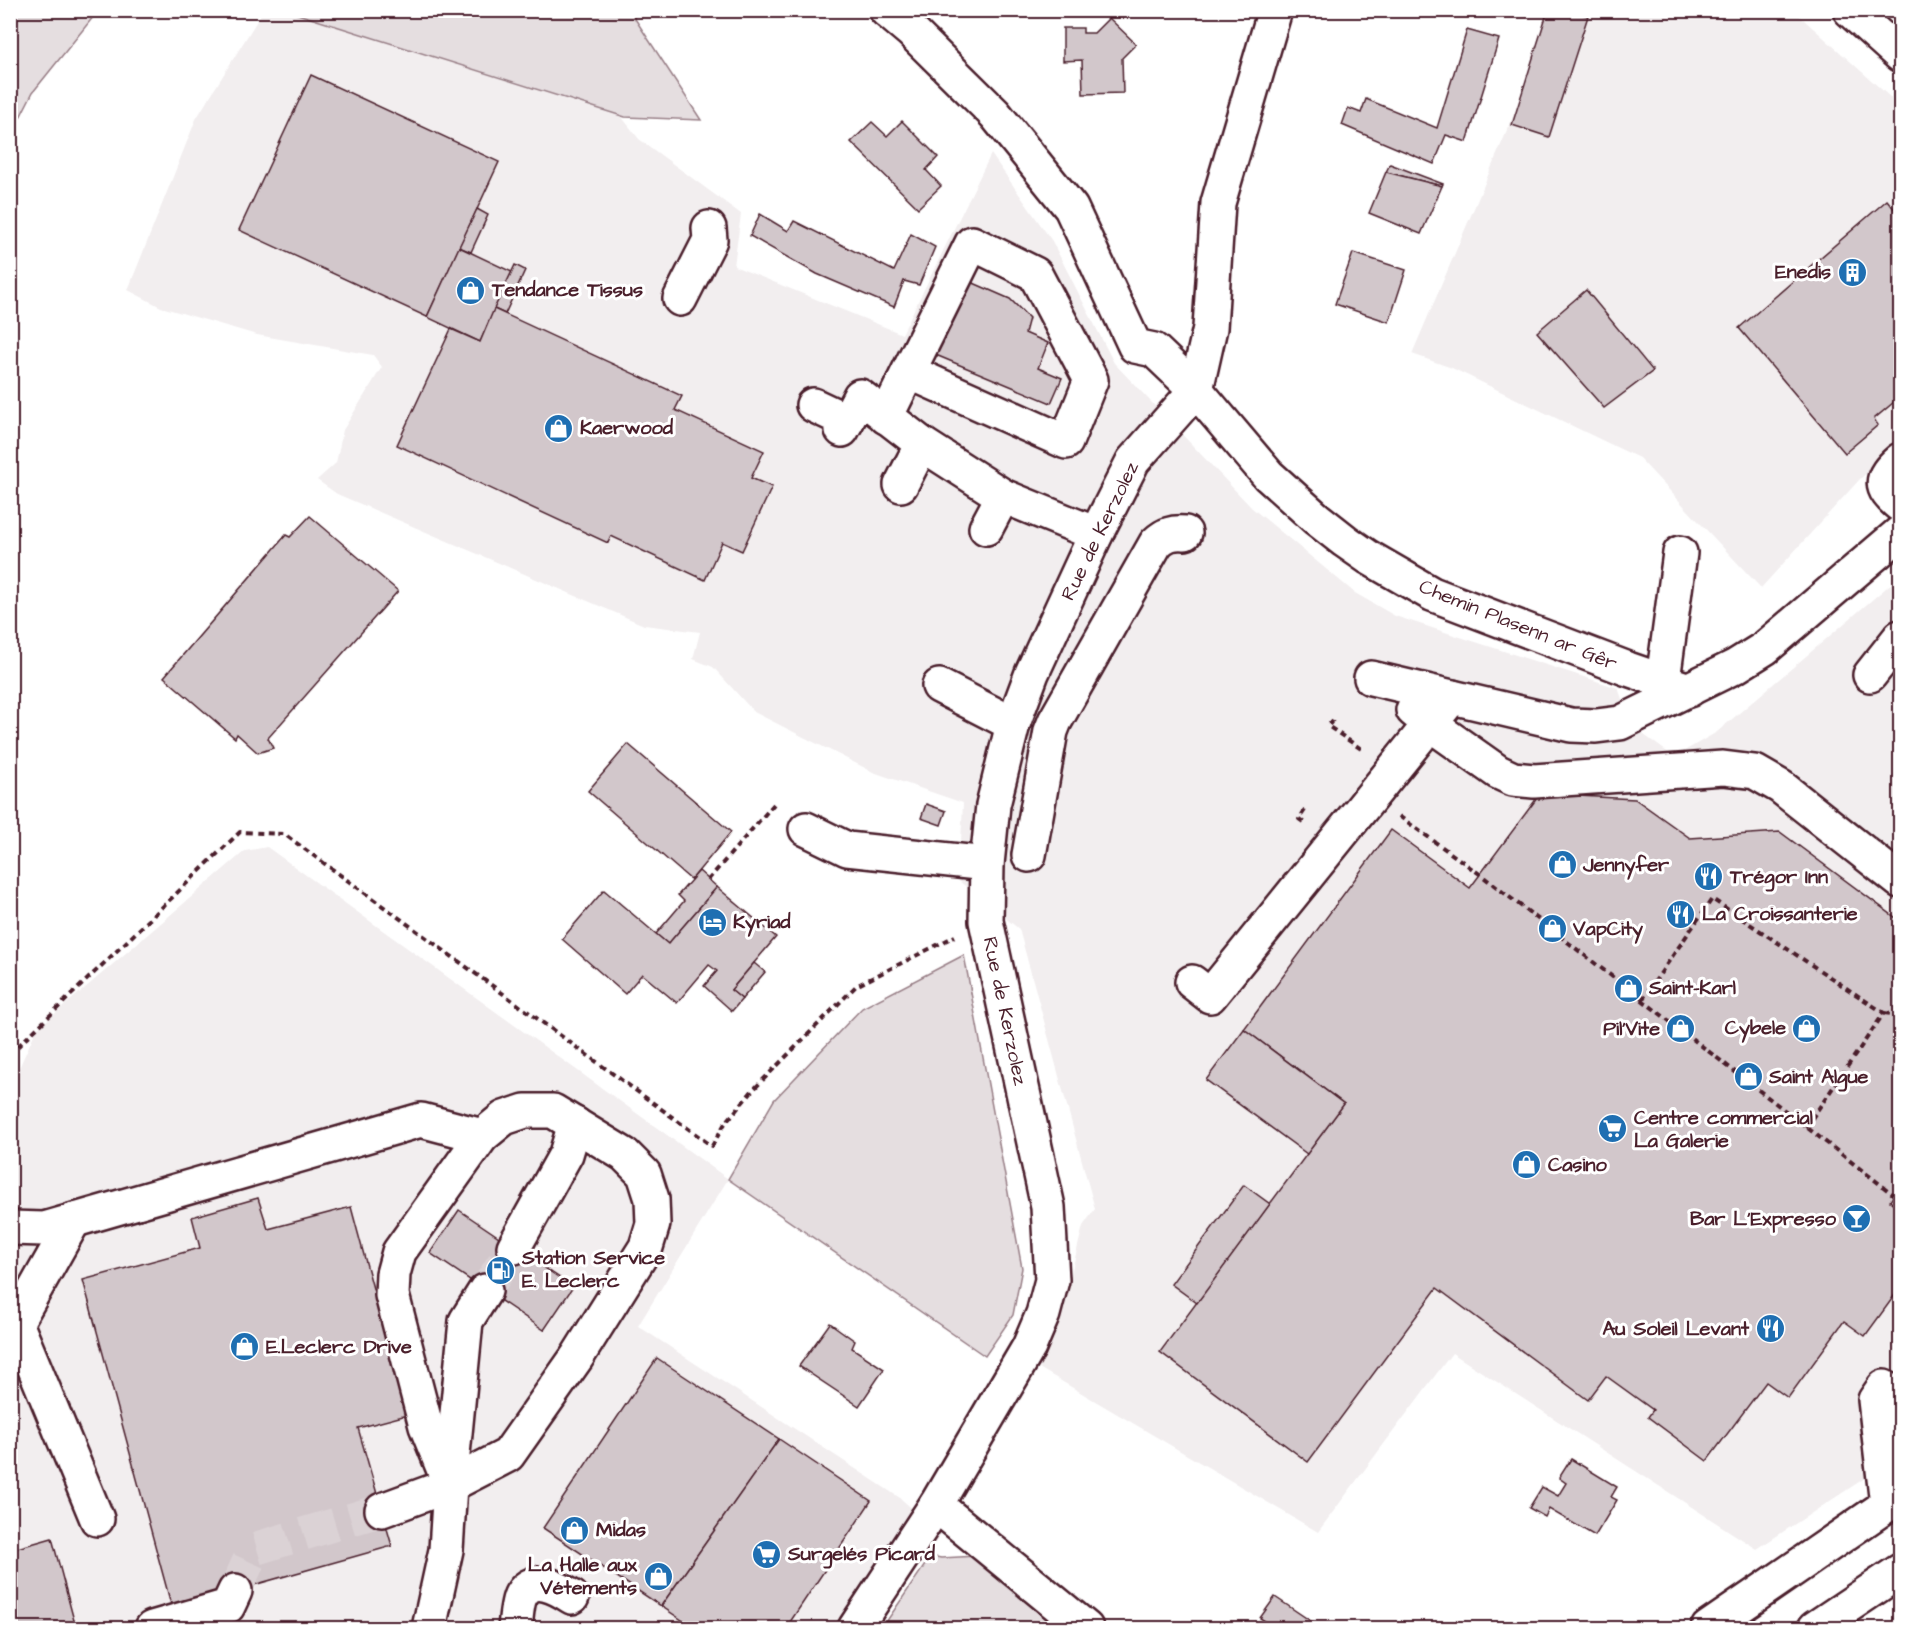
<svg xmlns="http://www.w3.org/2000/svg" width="1911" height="1639" font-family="'Architects Daughter',sans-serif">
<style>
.built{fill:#f2eeef}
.green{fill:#e5dee0;stroke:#987e86;stroke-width:1.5}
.building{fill:#d2c7cb;stroke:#4a1f2b;stroke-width:1.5}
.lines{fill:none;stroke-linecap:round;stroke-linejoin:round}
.minor-tunnel{stroke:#dbd2d5;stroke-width:33;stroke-dasharray:33 16;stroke-linecap:butt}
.minor-casing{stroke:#4a1f2b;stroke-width:38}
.major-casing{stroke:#4a1f2b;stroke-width:38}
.path{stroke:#4a1f2b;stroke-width:4;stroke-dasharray:6 4.5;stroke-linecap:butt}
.minor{stroke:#fff;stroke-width:33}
.major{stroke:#fff;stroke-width:33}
.labels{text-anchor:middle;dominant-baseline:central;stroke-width:6;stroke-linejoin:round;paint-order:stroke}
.poi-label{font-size:20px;font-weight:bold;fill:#4a1f2b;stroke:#fff;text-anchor:start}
.street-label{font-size:20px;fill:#4a1f2b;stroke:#fff}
</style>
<rect width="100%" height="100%" fill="#fff"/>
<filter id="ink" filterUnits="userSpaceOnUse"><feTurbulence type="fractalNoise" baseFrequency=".0167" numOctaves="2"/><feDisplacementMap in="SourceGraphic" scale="12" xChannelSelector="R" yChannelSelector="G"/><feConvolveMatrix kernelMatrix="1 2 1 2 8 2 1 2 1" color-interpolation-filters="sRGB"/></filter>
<g filter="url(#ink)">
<g class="built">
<path d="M263 11H289L533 84 621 116 639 139 741 214 734 266 902 334 991 154 1052 241 1114 363 1252 508 1355 593 1395 616 1618 688 1632 726 1674 757 1717 732 1900 576V1455L1757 1549 1452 1353 1318 1532 1039 1368 1058 1326 1083 1226 1095 1209 1019 929 959 881 963 803 873 772 754 712 713 667 693 659 700 632 644 625 337 494 317 480 336 463 343 430 382 367 373 355 257 335 161 307 128 290 196 119Z"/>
<path d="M1558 11H1794L1900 106V444L1860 479 1761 588 1639 458 1452 368 1412 354Z"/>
<path d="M267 847 728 1179 638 1326 900 1498 941 1534 877 1628H11V1086L36 1030 245 851Z"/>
</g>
<g class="green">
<path d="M11 10 98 11 33 92 11 135Z"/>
<path d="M288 11H630L701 120 625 117Z"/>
<path d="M964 955 1022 1268 1013 1315 985 1356 728 1179 774 1100 862 1008Z"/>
<path d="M931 1556 941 1558 977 1556 1067 1628H882Z"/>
</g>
<g class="building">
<path d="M1548 10H1570L1588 16 1549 137 1512 125Z"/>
<path d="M1109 18 1136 44 1122 58 1123 93 1083 94 1082 60 1063 61V28H1083V33H1094Z"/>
<path d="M1467 30 1499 39 1467 142 1446 135 1434 164 1342 125 1348 108 1361 113 1366 99 1437 128Z"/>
<path d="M311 75 499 162 427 317 239 230Z"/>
<path d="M902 121 938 157 926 170 941 186 918 208 851 142 872 122 887 136Z"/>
<path d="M1390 164 1443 184 1442 186 1386 172Z"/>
<path d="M1386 172 1442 186 1421 234 1369 213Z"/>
<path d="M1887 200 1900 216V397L1874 419 1878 425 1845 453 1739 328Z"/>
<path d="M477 209 488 215 471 252 459 247Z"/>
<path d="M760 214 788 231 794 221 894 271 911 234 935 247 919 285 904 281 894 307 817 274 750 236Z"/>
<path d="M459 247 512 272 480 342 427 317Z"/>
<path d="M1353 253 1406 270 1389 322 1335 304Z"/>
<path d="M515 265 525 270 505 314 494 309Z"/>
<path d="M962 278 1010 299 1029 318 1025 333 1048 343 1038 368 1062 378 1051 403 931 353Z"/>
<path d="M1586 290 1653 371 1604 408 1537 332Z"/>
<path d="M494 309 682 396 675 410 764 451 751 478 772 487 742 551 722 542 705 580 611 536 608 543 397 445 451 329 480 342Z"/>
<path d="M310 516 398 591 268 738 273 748 258 753 237 734 235 738 164 677 286 535 290 537Z"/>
<path d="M628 744 731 832 691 880 588 791Z"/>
<path d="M1540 794 1635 799 1690 838 1780 832 1900 921V1186L1890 1201 1900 1209V1288L1865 1336 1844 1321 1788 1398 1766 1382 1707 1461 1648 1417 1653 1410 1606 1376 1588 1400 1437 1288 1308 1462 1160 1352 1344 1104 1244 1029 1391 830 1470 888Z"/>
<path d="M926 804 946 811 941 825 921 818Z"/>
<path d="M699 871 717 887 668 944 656 934 684 901 678 895Z"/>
<path d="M717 887 776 937 731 990 742 999 732 1011 704 986 717 971 709 965 677 1003 642 974 625 994 562 939 604 890 668 944Z"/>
<path d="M754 963 765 972 742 999 731 990Z"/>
<path d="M1244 1029 1344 1104 1307 1154 1206 1080Z"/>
<path d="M1244 1185 1270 1204 1197 1303 1171 1284Z"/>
<path d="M258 1198 268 1229 351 1207 407 1415 358 1428 392 1546 172 1608 83 1280 200 1248 192 1217Z"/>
<path d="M459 1210 573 1287 544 1330 430 1253Z"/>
<path d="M830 1323 855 1341 852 1348 884 1369 859 1406 799 1366Z"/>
<path d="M657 1358 779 1439 661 1606 543 1528Z"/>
<path d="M779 1439 871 1501 786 1628H694L661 1606Z"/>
<path d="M1571 1459 1617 1487 1611 1497 1617 1500 1595 1536 1549 1509 1545 1517 1529 1508 1542 1487 1558 1496 1566 1483 1559 1478Z"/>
<path d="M52 1538 76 1628H10V1550Z"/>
<path d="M1275 1597 1321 1628H1276L1260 1618Z"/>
</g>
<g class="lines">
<g class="minor-tunnel">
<path d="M485 1291 514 1247"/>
<path d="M235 1591 254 1549 382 1510"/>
</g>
<defs>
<g id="minor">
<path d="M886 10 911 31 995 114 1071 208 1135 346 1154 350 1196 390 1268 475 1317 519 1345 541 1368 557 1432 594 1628 669 1689 690"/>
<path d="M680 299 710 240 709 228"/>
<path d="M813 405 847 421"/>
<path d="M886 417 972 243 1035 274 1091 380 1066 442 909 372"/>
<path d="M842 430 860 396 922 444 1003 496 1096 534"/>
<path d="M1900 460C1879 478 1879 488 1900 505"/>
<path d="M901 485 922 444"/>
<path d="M986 528 1003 496"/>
<path d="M1870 675 1900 637"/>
<path d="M1371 678 1571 725 1596 726 1620 723 1736 666 1765 648 1900 533"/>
<path d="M1663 680 1680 553"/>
<path d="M939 686 1013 724"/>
<path d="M1452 697 1430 724 1498 772 1513 779 1534 781 1723 768 1755 772 1781 787 1900 881"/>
<path d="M806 829 847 849 987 864"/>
<path d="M1029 855 1051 731 1055 721 1156 543C1165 534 1173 532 1185 533"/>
<path d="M1192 982 1210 996 1430 724 1413 710"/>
<path d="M74 1220 16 1323 97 1519"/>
<path d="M10 1228 44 1229 421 1120 482 1136"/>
<path d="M514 1247 566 1154 575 1124"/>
<path d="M1884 1387 1875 1400 1887 1505"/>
<path d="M936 1505 1086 1628"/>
<path d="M382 1510 450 1485 508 1455 577 1357 646 1247 653 1224 652 1199 644 1174 625 1155 553 1111H525L504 1118 482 1136 399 1252 393 1274 392 1295 426 1426 450 1485"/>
<path d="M152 1628 228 1606 235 1591"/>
<path d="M429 1628 446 1550 450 1485 466 1321 485 1291"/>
<path d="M515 1628C516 1620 517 1602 521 1595 533 1573 558 1588 572 1597"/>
<path d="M855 1628 936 1505 1029 1347 1043 1314 1052 1280 1048 1207 986 921 987 864 993 805 1013 724 1032 673 1096 534 1133 461 1196 390 1210 328 1218 203 1275 10"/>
</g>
<g id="major">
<path d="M1850 10 1900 55"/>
<path d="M1708 1628 1900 1496"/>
<path d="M1815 1628 1900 1571"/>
</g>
</defs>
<use href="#minor" class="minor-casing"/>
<use href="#major" class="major-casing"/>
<g class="path">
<path d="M1333 720 1328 726 1364 751"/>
<path d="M1305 810 1299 819 1306 824"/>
<path d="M1399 816 1481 875 1894 1195H1900"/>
<path d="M708 880 774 804"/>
<path d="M1642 1000 1712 899 1884 1013 1806 1127"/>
<path d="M1884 1013 1900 1015"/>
<path d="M10 1054 240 832 284 834 712 1146 724 1125 752 1091 856 986 955 936"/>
</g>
<use href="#minor" class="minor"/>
<use href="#major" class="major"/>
</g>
</g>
<defs>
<symbol id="building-disc" viewBox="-11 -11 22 22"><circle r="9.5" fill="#1f6fb2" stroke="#fff"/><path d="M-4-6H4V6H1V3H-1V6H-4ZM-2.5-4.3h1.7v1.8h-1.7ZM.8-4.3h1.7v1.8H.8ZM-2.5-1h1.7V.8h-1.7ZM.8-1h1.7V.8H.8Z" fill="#fff"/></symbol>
<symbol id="shop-disc" viewBox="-11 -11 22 22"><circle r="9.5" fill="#1f6fb2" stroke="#fff"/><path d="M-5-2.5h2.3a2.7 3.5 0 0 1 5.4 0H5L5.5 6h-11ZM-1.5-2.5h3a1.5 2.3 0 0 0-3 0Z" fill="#fff"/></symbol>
<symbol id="restaurant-disc" viewBox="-11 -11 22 22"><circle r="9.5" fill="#1f6fb2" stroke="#fff"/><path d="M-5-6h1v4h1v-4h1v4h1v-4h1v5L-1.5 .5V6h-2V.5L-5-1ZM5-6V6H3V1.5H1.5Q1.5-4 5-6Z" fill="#fff"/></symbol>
<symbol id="hotel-disc" viewBox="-11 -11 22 22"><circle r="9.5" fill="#1f6fb2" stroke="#fff"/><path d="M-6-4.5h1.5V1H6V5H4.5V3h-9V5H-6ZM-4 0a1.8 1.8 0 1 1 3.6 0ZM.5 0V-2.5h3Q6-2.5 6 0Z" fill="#fff"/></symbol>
<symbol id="supermarket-disc" viewBox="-11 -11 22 22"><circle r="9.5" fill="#1f6fb2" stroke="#fff"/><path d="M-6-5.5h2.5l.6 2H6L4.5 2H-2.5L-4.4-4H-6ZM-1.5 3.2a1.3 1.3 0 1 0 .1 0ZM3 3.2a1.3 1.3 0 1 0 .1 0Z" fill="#fff"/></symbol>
<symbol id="bar-disc" viewBox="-11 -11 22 22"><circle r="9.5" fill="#1f6fb2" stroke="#fff"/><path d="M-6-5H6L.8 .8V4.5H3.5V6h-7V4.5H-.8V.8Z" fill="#fff"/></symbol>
<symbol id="fuel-disc" viewBox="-11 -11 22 22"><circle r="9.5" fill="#1f6fb2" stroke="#fff"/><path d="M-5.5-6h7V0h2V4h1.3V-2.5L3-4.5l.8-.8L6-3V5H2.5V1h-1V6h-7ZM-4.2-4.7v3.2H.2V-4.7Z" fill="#fff"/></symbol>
</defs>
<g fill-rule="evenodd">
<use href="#building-disc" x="1836" y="256" width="33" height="33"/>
<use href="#shop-disc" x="454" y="274" width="33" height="33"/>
<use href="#shop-disc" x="542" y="412" width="33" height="33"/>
<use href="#shop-disc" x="1546" y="848" width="33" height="33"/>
<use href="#restaurant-disc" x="1692" y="860" width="33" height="33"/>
<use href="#restaurant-disc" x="1664" y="898" width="33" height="33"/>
<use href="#hotel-disc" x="696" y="906" width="33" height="33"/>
<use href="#shop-disc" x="1536" y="912" width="33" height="33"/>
<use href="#shop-disc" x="1612" y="972" width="33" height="33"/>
<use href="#shop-disc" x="1790" y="1012" width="33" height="33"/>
<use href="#shop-disc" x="1664" y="1012" width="33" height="33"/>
<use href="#shop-disc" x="1732" y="1060" width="33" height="33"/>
<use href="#supermarket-disc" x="1596" y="1112" width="33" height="33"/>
<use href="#shop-disc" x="1510" y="1148" width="33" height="33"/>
<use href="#bar-disc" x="1840" y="1202" width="33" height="33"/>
<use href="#fuel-disc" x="484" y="1254" width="33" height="33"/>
<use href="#restaurant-disc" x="1754" y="1312" width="33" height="33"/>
<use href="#shop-disc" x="228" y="1330" width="33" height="33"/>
<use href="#shop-disc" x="558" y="1514" width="33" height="33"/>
<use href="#supermarket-disc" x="750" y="1538" width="33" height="33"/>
<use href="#shop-disc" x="642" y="1560" width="33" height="33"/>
</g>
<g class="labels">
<g class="poi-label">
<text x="1831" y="272" text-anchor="end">Enedis</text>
<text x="492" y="290">Tendance Tissus</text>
<text x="580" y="428">Kaerwood</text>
<text x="1583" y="865">Jennyfer</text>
<text x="1730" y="877">Trégor Inn</text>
<text x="1702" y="914">La Croissanterie</text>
<text x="733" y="922">Kyriad</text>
<text x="1573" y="929">VapCity</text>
<text x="1649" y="988">Saint-Karl</text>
<text x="1786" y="1028" text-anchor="end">Cybele</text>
<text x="1660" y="1029" text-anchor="end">Pil'Vite</text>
<text x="1769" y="1077">Saint Algue</text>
<text x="1634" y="1118">Centre commercial<tspan x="1634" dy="23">La Galerie</tspan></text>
<text x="1548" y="1165">Casino</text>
<text x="1836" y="1219" text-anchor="end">Bar L'Expresso</text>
<text x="522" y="1258">Station Service<tspan x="522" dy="23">E. Leclerc</tspan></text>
<text x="1749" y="1329" text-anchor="end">Au Soleil Levant</text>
<text x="266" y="1347">E.Leclerc Drive</text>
<text x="596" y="1530">Midas</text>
<text x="788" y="1554">Surgelés Picard</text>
<text x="637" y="1565" text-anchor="end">La Halle aux<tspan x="637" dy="23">Vétements</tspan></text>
</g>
<g class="street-label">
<text transform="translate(1100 531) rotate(-64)">Rue de Kerzolez</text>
<text transform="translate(1518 625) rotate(22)">Chemin Plasenn ar Gêr</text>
<text transform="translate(1005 1011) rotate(78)">Rue de Kerzolez</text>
</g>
</g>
<rect width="1911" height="1639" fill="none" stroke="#fff" stroke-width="36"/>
<rect x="18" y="18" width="1875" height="1603" fill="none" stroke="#4a1f2b" stroke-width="2" filter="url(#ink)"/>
</svg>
